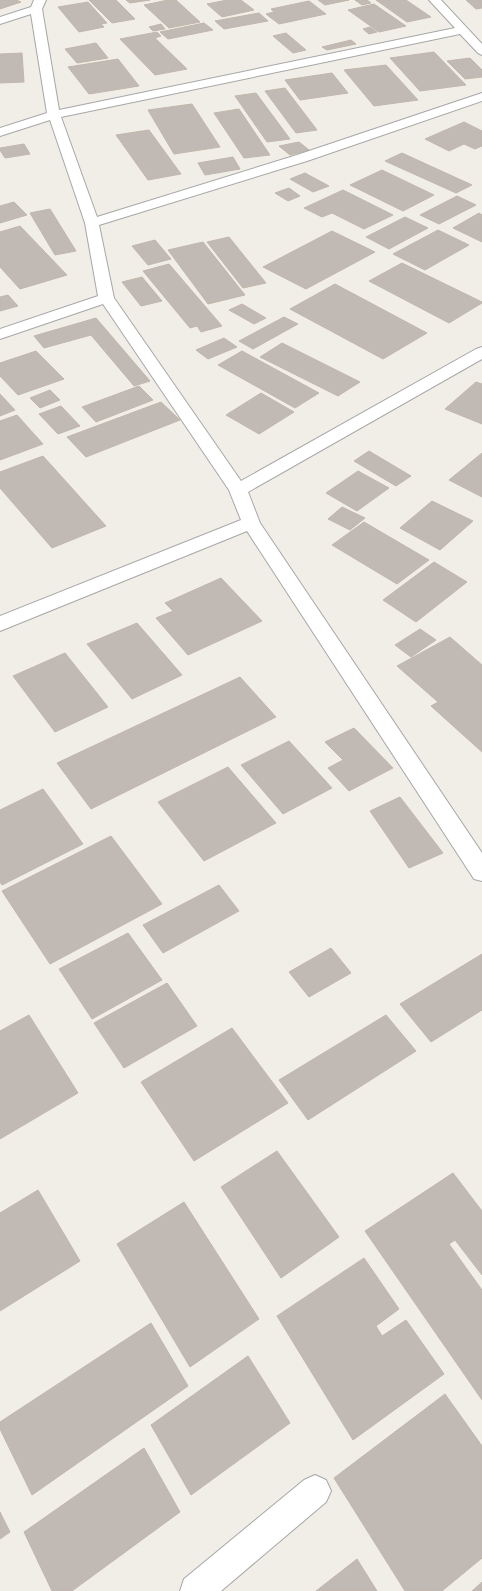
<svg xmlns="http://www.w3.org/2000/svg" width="482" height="1591" font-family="Roboto,sans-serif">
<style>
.building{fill:#c1bab4;stroke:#c2b6aa}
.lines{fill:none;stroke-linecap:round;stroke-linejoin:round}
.minor-casing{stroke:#a7a7a7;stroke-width:2}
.minor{fill:#fff;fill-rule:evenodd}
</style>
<rect width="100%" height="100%" fill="#f0eee7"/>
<g class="building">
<path d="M0 0H16L21 2 0 9Z"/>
<path d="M89 0H116L135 19 112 23Z"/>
<path d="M126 0H150L130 3Z"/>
<path d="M168 0H176L200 22 169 28 144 5Z"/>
<path d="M227 0H241L254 10 222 17 207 4Z"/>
<path d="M318 0H349L325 5Z"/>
<path d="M355 0H367L371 3 362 5Z"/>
<path d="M376 0H406L431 17 407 22Z"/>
<path d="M466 0H482V8L476 9Z"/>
<path d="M309 1 326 14 279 24 266 14 274 12 271 9Z"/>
<path d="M88 2 107 23 101 24 104 27 79 32 58 7Z"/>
<path d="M374 4 406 26 379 32 348 10Z"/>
<path d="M259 13 268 21 224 29 215 21Z"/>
<path d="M204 23 213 30 168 39 160 32Z"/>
<path d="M161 24 165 29 153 31 149 27Z"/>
<path d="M370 27 377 32 369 34 363 29Z"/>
<path d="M157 32 161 36 155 38 187 69 155 75 120 39Z"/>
<path d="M286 33 306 50 293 53 273 36Z"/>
<path d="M351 40 356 44 327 50 322 47Z"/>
<path d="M96 43 108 58 77 63 65 49Z"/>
<path d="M434 52 466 85 420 91 390 58Z"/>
<path d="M22 53 24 82 0 83V54Z"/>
<path d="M470 58 482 70V77L465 79 447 61Z"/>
<path d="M118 59 139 86 89 94 68 67Z"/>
<path d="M386 65 418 100 374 106 344 70Z"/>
<path d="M332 73 348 93 300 100 285 80Z"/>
<path d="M285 88 317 130 296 133 265 91Z"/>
<path d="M256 93 290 139 267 142 235 96Z"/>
<path d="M192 104 220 147 174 154 148 110Z"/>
<path d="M239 109 270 155 244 158 214 113Z"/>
<path d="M464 122 482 131V146L475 149 464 144 449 151 425 139Z"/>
<path d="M149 130 181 174 148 180 116 135Z"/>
<path d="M299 142 309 150 290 155 279 146Z"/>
<path d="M24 144 30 154 5 158 0 150V148Z"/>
<path d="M402 153 472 185 456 193 385 161Z"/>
<path d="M233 157 240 169 205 175 198 163Z"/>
<path d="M382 170 434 195 403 211 350 185Z"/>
<path d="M305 173 329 186 313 192 290 179Z"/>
<path d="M289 188 300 196 288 201 275 193Z"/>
<path d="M343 190 393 215 364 229 332 213 322 217 304 208Z"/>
<path d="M457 196 476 205 439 224 420 215Z"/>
<path d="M14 202 27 215 0 223V206Z"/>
<path d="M50 209 76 251 55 255 30 213Z"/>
<path d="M479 213 482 215V242L453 228Z"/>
<path d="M405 217 428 228 389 249 366 237Z"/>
<path d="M20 226 67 275 20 289 0 267V232Z"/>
<path d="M438 230 469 245 425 270 393 254Z"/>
<path d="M332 231 375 252 306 289 263 267Z"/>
<path d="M229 237 266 283 243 288 207 242Z"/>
<path d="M155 240 171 259 148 265 132 246Z"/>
<path d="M203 242 245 295 208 304 168 250Z"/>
<path d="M402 263 482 302V303L449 323 369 281Z"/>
<path d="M169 264 222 326 201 332 197 326 190 328 143 271Z"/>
<path d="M142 277 162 301 141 306 122 282Z"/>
<path d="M335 284 427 333 383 359 290 309Z"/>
<path d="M8 295 18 306 0 311V297Z"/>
<path d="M242 304 266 318 254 324 229 310Z"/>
<path d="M284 317 298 324 253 349 239 341Z"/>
<path d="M96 318 150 381 134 386 91 335 44 348 34 336Z"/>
<path d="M224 338 237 347 208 359 196 350Z"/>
<path d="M282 343 360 382 338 396 260 357Z"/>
<path d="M36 351 64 379 18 395 0 376V363Z"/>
<path d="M242 351 319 393 295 408 218 365Z"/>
<path d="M476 382 482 384V424L445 409Z"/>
<path d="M139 386 153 400 96 422 82 407Z"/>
<path d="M50 390 60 400 40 408 30 398Z"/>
<path d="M261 393 294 412 259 434 226 415Z"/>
<path d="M0 394 15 410 0 416Z"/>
<path d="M161 402 180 420 86 457 67 437Z"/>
<path d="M61 406 80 426 58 434 39 414Z"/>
<path d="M17 415 43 444 0 460V421Z"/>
<path d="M369 451 411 476 396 486 354 461Z"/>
<path d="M482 453V497L449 480Z"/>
<path d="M43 456 106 526 52 548 0 488V472Z"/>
<path d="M358 471 389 488 357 511 326 493Z"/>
<path d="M432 501 473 521 440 550 400 528Z"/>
<path d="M342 507 365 518 350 530 328 519Z"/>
<path d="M364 522 429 560 397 584 332 545Z"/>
<path d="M434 562 467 582 416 622 383 600Z"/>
<path d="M221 578 262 621 188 655 156 618 173 611 165 603Z"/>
<path d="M137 623 182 675 132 699 87 644Z"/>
<path d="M420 629 436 640 411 657 395 645Z"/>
<path d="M450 637 482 665V752L431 706 438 702 397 666Z"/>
<path d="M65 653 108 707 55 732 13 676Z"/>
<path d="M240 677 276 717 91 809 57 763Z"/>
<path d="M354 728 393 768 349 791 328 768 343 760 325 742Z"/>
<path d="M289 741 332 788 283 814 241 765Z"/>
<path d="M228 767 276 823 204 861 158 802Z"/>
<path d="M43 789 83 844 2 885 0 882V810Z"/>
<path d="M400 797 443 853 409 868 370 811Z"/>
<path d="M111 836 162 904 50 964 2 891Z"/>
<path d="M219 885 239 911 163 953 143 925Z"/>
<path d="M128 933 162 980 92 1019 59 969Z"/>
<path d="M331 948 351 973 309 997 289 972Z"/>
<path d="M482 954V1010L431 1042 400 1004Z"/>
<path d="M167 983 197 1026 124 1068 94 1023Z"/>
<path d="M29 1015 78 1093 0 1139V1031Z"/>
<path d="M386 1015 416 1051 308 1120 279 1080Z"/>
<path d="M232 1028 288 1103 194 1161 141 1082Z"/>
<path d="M277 1151 339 1237 281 1278 221 1187Z"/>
<path d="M453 1173 482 1211V1275L455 1240 449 1244 482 1290V1400L365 1231Z"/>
<path d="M38 1190 80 1261 0 1311V1213Z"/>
<path d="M184 1202 259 1319 190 1367 117 1244Z"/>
<path d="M364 1258 399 1309 376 1326 382 1336 406 1320 444 1374 353 1440 277 1316Z"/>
<path d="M151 1323 188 1386 32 1495 0 1429V1422Z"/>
<path d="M248 1356 290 1423 191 1495 151 1425Z"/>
<path d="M445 1394 482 1446V1558L442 1591H405L334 1478Z"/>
<path d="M144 1448 180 1512 72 1591H52L24 1532Z"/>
<path d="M0 1512 10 1532 0 1539Z"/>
<path d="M357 1559 377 1591H316Z"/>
<path d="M482 1582V1591H472Z"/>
</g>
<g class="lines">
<defs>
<g id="minor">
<path d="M34 0H46L42 9 59 110 455 28 429 0H441L482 44V55L478 53 460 34 61 117 97 217 297 155 482 93V101L307 161 99 225 114 298 241 481 476 349 482 347V359L248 492 260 523 482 853V881L474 879 247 531 0 631V616L241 520 229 490 103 304 0 339V329L98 296 85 223 50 120 0 136V128L47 113 31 14 0 24V17L31 7Z"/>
<path d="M315 1475 326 1480 331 1491 326 1502 221 1591H180L184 1579 304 1480Z"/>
</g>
</defs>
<use href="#minor" class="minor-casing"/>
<use href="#minor" class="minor"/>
</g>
</svg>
